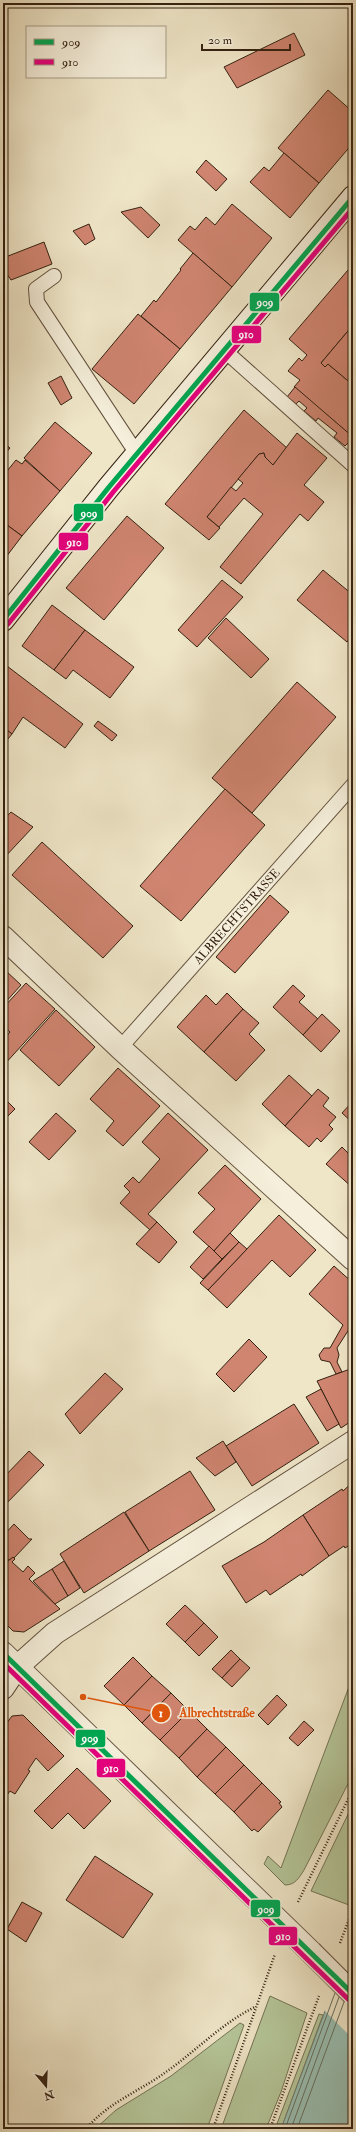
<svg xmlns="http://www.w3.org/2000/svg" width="356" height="2132" font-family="'IM FELL Double Pica',serif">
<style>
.green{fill:#b5c699;stroke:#747455}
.water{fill:#9ac0b3;stroke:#718072}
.pier{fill:#efe6c8}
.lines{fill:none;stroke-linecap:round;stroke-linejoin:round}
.shore{stroke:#677062;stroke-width:1}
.building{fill:#d08571;stroke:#342111}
.lane-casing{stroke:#63523f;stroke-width:16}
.street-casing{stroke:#63523f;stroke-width:24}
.secondary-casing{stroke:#342111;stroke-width:24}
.path{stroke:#342111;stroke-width:2.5;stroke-dasharray:1 2;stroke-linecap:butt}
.lane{stroke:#f5efdb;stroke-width:14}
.street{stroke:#f5efdb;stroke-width:22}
.secondary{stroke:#f5efdb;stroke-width:22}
.street-bridge-casing{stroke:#63523f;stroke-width:24;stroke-linecap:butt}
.street-bridge{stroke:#f5efdb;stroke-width:22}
.bus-1-casing{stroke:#f5efdb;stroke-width:8}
.bus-2-casing{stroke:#f5efdb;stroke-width:8}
.bus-1{stroke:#00a651;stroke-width:5}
.bus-2{stroke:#e5007d;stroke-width:5}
.labels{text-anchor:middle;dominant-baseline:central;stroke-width:3;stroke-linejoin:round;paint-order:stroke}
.street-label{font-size:12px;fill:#342111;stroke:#f5efdb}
.leader{fill:none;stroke:#df560c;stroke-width:1.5}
.callout-dot{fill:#df560c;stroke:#f5efdb;stroke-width:1.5}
.mark-label{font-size:12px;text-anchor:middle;font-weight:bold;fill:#fff}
.callout-label{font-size:13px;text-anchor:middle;font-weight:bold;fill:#df560c;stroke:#f5efdb;stroke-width:3;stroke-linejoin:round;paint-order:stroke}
.line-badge{stroke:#f5efdb;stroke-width:1.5}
.badge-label{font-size:11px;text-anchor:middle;font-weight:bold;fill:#fff}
</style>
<rect width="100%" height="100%" fill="#efe6c8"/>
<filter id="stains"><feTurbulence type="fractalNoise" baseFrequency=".005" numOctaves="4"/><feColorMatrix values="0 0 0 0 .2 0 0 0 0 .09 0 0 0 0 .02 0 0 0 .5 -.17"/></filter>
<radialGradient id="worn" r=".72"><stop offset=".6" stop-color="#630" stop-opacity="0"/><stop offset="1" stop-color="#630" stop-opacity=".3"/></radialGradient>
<g class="green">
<path d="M353 1676V1774L304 1870C299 1878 295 1885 285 1885L264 1864 268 1856 281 1868Z"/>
<path d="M353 1804V1894L349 1905 311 1891Z"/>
<path d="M270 1996 307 2013 281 2092 266 2129H221Z"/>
<path d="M319 2014 323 2015 281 2129H275Z"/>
<path d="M240 2023 244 2025 207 2129H95L116 2110 171 2076Z"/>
</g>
<path class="water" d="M353 1936V2129H281Z"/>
<path class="pier" d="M349 1942 353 1947V2039L323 2009Z"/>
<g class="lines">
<g class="shore">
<path d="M285 2129 335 1993"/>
<path d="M291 2129 339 1997"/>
<path d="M297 2129 344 2002"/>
</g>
</g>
<g class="building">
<path d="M294 33 305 55 237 88 224 67Z"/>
<path d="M328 90 353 112V143L319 183 278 148Z"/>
<path d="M284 153 319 183 290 218 250 182 264 167 269 171Z"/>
<path d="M206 160 227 179 216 191 196 172Z"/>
<path d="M232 204 272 238 232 287 178 240 190 226 195 230 206 217 215 225Z"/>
<path d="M141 207 160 225 148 238 121 212Z"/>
<path d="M89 224 95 239 85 245 73 231Z"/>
<path d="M44 242 52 264 11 280 3 268V258Z"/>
<path d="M193 253 232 287 180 349 141 316 154 300 156 302 181 270 180 269Z"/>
<path d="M348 270 353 274V325L321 363 325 367 328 364 353 385V437L294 387 300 380 288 371 299 358 302 361 307 355 289 339Z"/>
<path d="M138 314 180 349 134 404 92 369Z"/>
<path d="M353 325V385L328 364 325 367 321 363Z"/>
<path d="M61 376 72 398 61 405 48 383Z"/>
<path d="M295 387 353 437V447L348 443 345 446 334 437 337 433 318 418 316 421 304 411 307 408 299 401 296 404 287 397Z"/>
<path d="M244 410 287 448 273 465 265 457 264 453 259 454 207 517 220 528 209 540 165 504Z"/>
<path d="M55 422 92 453 60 491 24 458Z"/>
<path d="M297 433 327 458 304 485 324 502 308 521 300 514 241 584 220 567 263 514 244 498 219 527 207 517 231 487 236 491 243 483 238 479 259 454 264 453 265 457 273 465Z"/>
<path d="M3 442 10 448 3 456Z"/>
<path d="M16 460 22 464 25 460 60 491 22 536 3 522V476Z"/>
<path d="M127 516 164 548 104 620 66 588Z"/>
<path d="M3 522 22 536 3 561Z"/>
<path d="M323 570 353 595V634L347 642 297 600Z"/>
<path d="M222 580 243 597 197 647 178 630Z"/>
<path d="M52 605 85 630 54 670 22 646Z"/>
<path d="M226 618 269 659 251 678 208 638Z"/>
<path d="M85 630 134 667 110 698 73 670 66 679 54 670Z"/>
<path d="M7 666 83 724 65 748 23 717 12 734 3 727V671Z"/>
<path d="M297 682 336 717 252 813 212 778Z"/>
<path d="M98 721 117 735 112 741 94 726Z"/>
<path d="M3 727 12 734 3 745Z"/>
<path d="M225 789 265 825 181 921 140 886Z"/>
<path d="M11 812 33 827 3 859V820Z"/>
<path d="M42 842 133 926 103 958 12 875Z"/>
<path d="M270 895 289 912 235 973 216 957Z"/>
<path d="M5 970 21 985 3 1005V972Z"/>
<path d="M26 983 55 1009 3 1066V1040L10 1032 3 1026V1008Z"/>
<path d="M293 985 305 996 299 1002 318 1019 303 1035 273 1007Z"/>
<path d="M227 993 243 1009 204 1052 177 1027 206 995 216 1005Z"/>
<path d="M243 1009 259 1023 249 1034 265 1050 236 1081 204 1052Z"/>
<path d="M56 1010 95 1047 59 1086 20 1050Z"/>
<path d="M322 1014 340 1031 321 1052 303 1035Z"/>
<path d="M118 1068 160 1106 123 1146 106 1131 114 1121 90 1099Z"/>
<path d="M289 1075 312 1096 285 1126 262 1104Z"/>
<path d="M318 1089 329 1098 323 1106 336 1117 329 1125 333 1129 321 1142 317 1138 309 1147 285 1126Z"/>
<path d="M3 1097 15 1109 3 1121Z"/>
<path d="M353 1101V1123L342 1113Z"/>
<path d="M56 1113 76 1131 49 1160 29 1142Z"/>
<path d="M168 1113 208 1150 148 1214 157 1222 150 1230 120 1203 130 1192 124 1186 133 1177 139 1183 160 1159 142 1142Z"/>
<path d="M342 1147 348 1153 353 1148V1188L326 1164Z"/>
<path d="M225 1165 261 1199 214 1251 193 1232 215 1209 198 1193Z"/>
<path d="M279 1215 316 1250 290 1277 272 1260 227 1308 208 1290Z"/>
<path d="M157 1222 177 1242 159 1263 136 1244Z"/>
<path d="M230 1233 239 1242 222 1259 214 1251Z"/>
<path d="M239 1242 247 1249 208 1290 200 1283Z"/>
<path d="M209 1246 222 1259 203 1279 190 1267Z"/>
<path d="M334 1266 353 1283V1323L337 1348 339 1355 337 1362 342 1372 336 1374 330 1362 321 1360 319 1355 324 1348H330L343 1325 309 1294Z"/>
<path d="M249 1339 267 1357 234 1392 216 1374Z"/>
<path d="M353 1368V1420L341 1428 317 1381Z"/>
<path d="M105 1373 123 1389 80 1434 65 1414Z"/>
<path d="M321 1389 339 1424 327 1431 306 1397Z"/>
<path d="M294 1404 319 1443 252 1486 226 1446Z"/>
<path d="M223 1441 236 1462 215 1476 196 1458Z"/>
<path d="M29 1451 44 1465 3 1507V1478Z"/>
<path d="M190 1471 215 1510 149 1551 125 1512Z"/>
<path d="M353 1482V1543L345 1548 344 1546 329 1556 303 1515 342 1489 343 1491Z"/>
<path d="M124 1512 149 1551 84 1593 60 1554Z"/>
<path d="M303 1515 329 1556 302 1576 301 1574 270 1595 266 1590 246 1603 222 1566 264 1542Z"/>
<path d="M14 1524 29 1539H32L14 1558 8 1560 3 1555V1536Z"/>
<path d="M13 1557 15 1559 12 1562 23 1572 28 1566 35 1573 29 1579 60 1609 24 1632 13 1631 3 1621V1565Z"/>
<path d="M64 1561 80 1588 68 1596 52 1569Z"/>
<path d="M52 1569 68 1596 55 1604 33 1581Z"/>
<path d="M185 1605 204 1623 185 1642 166 1624Z"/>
<path d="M204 1623 218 1637 199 1656 185 1642Z"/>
<path d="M231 1650 240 1659 222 1678 212 1669Z"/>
<path d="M133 1657 152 1676 124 1705 104 1686Z"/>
<path d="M240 1659 250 1668 232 1687 222 1678Z"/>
<path d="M152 1676 171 1693 142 1723 124 1705Z"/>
<path d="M171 1693 189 1711 160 1740 142 1723Z"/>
<path d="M277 1695 287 1705 268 1725 258 1715Z"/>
<path d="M189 1711 207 1729 179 1758 160 1740Z"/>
<path d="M23 1715 64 1756 48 1771 36 1758 28 1770 30 1771 15 1794 10 1791 3 1801V1728L12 1716Z"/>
<path d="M304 1721 314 1730 298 1746 289 1738Z"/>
<path d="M207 1729 226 1747 197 1777 179 1758Z"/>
<path d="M226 1747 244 1765 215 1794 197 1777Z"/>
<path d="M244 1765 262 1783 234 1812 215 1794Z"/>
<path d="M77 1768 111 1801 84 1829 68 1813 52 1829 34 1811Z"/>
<path d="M262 1783 281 1802 279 1803 282 1807 258 1832 254 1829 252 1831 234 1812Z"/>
<path d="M95 1856 153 1894 123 1938 66 1900Z"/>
<path d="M22 1902 42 1913 26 1942 7 1929Z"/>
</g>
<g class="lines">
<defs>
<g id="lane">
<path d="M54 276 36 289 37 302 137 454"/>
<path d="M224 350 353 465"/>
<path id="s1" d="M120 1048 353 785"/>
</g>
<g id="street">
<path d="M3 937 120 1048 353 1259"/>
<path d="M3 1653 311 1952"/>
<path d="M3 1688 17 1667 55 1633 353 1442"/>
</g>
<path id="secondary" d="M3 620 109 487 353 197"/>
</defs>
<use href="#lane" class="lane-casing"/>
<use href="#street" class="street-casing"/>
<use href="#secondary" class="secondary-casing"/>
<g class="path">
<path d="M298 1902 353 1789"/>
<path d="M340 1943 353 1909"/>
<path d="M86 2129C107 2103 140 2091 166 2072 196 2051 222 2023 255 2007"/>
<path d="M213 2129 275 1954"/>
<path d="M270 2129 319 1996"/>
</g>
<use href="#lane" class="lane"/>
<use href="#street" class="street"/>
<use href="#secondary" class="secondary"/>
<defs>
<path id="street-bridge" d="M311 1952 353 1994"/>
</defs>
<use href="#street-bridge" class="street-bridge-casing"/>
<use href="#street-bridge" class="street-bridge"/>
<defs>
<g id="bus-1">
<path d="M3 620 109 487 353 197"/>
<path d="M3 1653 353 1994"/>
</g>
<g id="bus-2">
<path d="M8 624 114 491 353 208"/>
<path d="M3 1663 348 1999"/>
</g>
</defs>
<use href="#bus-1" class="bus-1-casing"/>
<use href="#bus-2" class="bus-2-casing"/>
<use href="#bus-1" class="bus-1"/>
<use href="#bus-2" class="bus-2"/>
</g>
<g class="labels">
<g class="street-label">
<text stroke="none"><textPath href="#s1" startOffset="176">ALBRECHTSTRASSE</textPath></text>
</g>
</g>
<path class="leader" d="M83 1697L161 1713"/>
<g class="callout-dot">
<circle cx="83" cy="1697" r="4"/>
<circle cx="161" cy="1713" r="10"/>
</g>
<g class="mark-label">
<text x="161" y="1717">1</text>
</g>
<g class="callout-label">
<text x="217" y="1717">Albrechtstraße</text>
</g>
<g class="line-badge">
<rect x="249" y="292" width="31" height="20" rx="4" fill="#00a651"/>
<rect x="231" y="325" width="31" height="19" rx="4" fill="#e5007d"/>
<rect x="73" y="503" width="31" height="19" rx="4" fill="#00a651"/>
<rect x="58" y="532" width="31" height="19" rx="4" fill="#e5007d"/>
<rect x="75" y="1729" width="31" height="19" rx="4" fill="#00a651"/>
<rect x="96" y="1758" width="30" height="20" rx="4" fill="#e5007d"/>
<rect x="250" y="1899" width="31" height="19" rx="4" fill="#00a651"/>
<rect x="268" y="1926" width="30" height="20" rx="4" fill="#e5007d"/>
</g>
<g class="badge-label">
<text x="265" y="306">909</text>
<text x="246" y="338">910</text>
<text x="89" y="517">909</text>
<text x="74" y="546">910</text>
<text x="90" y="1742">909</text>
<text x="111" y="1772">910</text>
<text x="266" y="1913">909</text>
<text x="283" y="1940">910</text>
</g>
<rect width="356" height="2132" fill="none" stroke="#efe6c8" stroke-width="16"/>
<rect x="4" y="4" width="348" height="2124" fill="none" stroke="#342111" stroke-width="2"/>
<rect x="8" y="8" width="340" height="2116" fill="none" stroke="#342111"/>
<rect x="26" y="26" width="140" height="52" fill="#f5efdb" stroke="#a89d8a"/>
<rect x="34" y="39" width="20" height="6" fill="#00a651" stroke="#a89d8a"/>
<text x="62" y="46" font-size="12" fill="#342111">909</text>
<rect x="34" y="59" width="20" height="6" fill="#e5007d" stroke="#a89d8a"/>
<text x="62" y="66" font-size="12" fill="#342111">910</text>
<g transform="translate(46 2086) rotate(161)" stroke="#f5efdb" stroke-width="3" paint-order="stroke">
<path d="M0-3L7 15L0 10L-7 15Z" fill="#342111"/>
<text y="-6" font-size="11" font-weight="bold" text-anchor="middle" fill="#342111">N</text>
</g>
<path d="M202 44v6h88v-6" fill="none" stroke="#342111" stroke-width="2"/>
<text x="208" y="44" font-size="12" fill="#342111" stroke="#f5efdb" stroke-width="3" paint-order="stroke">20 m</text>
<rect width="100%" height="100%" filter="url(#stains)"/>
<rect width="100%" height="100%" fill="url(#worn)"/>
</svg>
